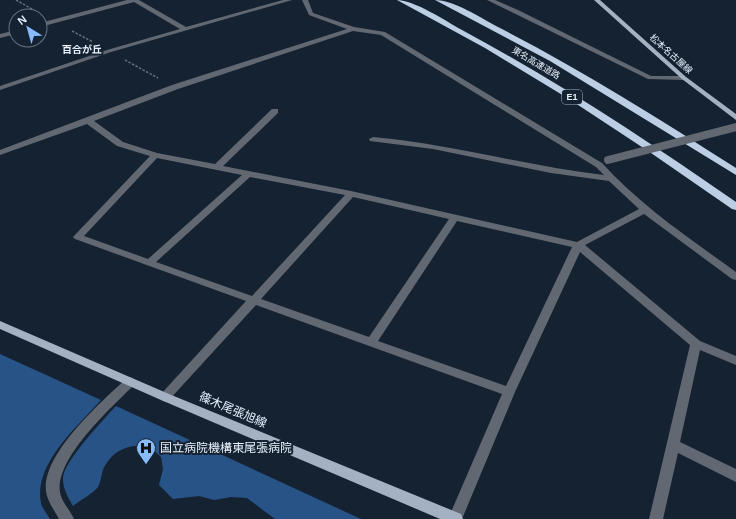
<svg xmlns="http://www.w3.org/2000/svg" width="736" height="519" font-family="Arial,'Noto Sans JP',sans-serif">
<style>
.forest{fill:#285387}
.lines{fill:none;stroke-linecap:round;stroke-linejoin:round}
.path{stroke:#636f7d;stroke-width:1.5;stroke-dasharray:2.5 1.5;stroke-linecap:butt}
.minor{fill:#626871;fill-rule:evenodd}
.major{fill:#a3b1c3;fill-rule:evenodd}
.highway{fill:#bccee4;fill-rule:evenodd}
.minor-bridge{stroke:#626871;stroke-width:8}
.labels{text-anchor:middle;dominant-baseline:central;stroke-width:4;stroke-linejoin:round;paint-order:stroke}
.far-street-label{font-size:9px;fill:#e8f1fc;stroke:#152232}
.shield{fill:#152232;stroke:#a9b3bf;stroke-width:1}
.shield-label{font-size:9px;font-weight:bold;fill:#e8f1fc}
.far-quarter-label{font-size:10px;font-weight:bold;fill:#e8f1fc;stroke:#152232}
.near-street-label{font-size:12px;fill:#e8f1fc;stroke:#152232}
.near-poi-label{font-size:12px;fill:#e8f1fc;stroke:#152232;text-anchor:start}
</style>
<rect width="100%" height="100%" fill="#152232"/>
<g class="forest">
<path d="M0 354 101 400C78 426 33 464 41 503 42 508 47 514 50 519H0Z"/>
<path d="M116 406 361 519H275L247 498 231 497 214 500 199 496 173 499 159 485 163 469 161 457C145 439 118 444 106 464 101 470 102 480 98 487 94 493 79 501 73 506 68 497 63 489 63 479 62 463 104 419 116 406Z"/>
</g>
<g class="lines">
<g class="path">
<path d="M16 0 37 12"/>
<path d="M72 31 93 42"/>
<path d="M125 60 158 78"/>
</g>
<g class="minor">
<path d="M127 0H139L186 27 283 0H292L111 52 0 90V86L107 50 180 29 134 2 40 27V23Z"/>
<path d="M302 0H308L313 13 354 27 385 32 602 163C641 206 689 238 736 272V280L732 279 644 214 585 245 700 341 736 356V365L700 350 680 442 736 469V482L678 453 663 519H649L690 345 580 252 515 392 462 519H448L502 394 256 305 169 400 165 402 161 400 159 397 161 394 246 301 75 239 73 237 150 156 117 146 87 124 0 155V150L172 85 347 29 309 15ZM353 31 381 35 596 167 604 175C526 166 451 144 373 137L369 139 370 141 433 149 551 173 609 181 639 209 577 242 351 191 223 166 278 113V109H272L215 164 157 153 123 142 94 121 178 89ZM157 158 242 175 148 259 84 236ZM250 177 345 195 252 296 156 262ZM353 197 449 219 369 337 261 299ZM457 221 572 247 506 386 378 341Z"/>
<path d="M487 0H495L518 10 651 76H684L687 78 684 80 648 79Z"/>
<path d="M16 30V34L0 38V34Z"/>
<path d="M130 377 134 379 136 382 134 385C112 407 55 458 60 492 61 501 70 510 74 519H59C55 511 47 501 46 491 42 454 101 402 126 379Z"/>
</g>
<g class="major">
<path d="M594 0H600L686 77 736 114V120L682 79Z"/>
<path d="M0 321 169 394 461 514 463 519H440L161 400 0 329Z"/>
</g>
<g class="highway">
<path d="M397 0C414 0 446 21 462 30 557 81 647 140 736 202V210L732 209 651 153 569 99 485 48Z"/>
<path d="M435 0C454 0 481 18 498 27 580 69 658 118 736 168V175L550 61Z"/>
</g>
<path class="minor-bridge" d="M608 160 736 127"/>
</g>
<defs>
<symbol id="hospital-pin" viewBox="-11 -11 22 30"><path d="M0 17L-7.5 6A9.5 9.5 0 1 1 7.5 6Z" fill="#87bbfb" stroke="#152232"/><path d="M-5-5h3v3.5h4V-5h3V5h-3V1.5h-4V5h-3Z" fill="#111"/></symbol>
</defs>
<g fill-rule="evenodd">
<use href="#hospital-pin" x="135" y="437" width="22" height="30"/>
</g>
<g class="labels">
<g class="far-street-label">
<text transform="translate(671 54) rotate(42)">松本名古屋線</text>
<text transform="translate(536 63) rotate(31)">東名高速道路</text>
</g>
<rect class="shield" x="562" y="90" width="20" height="14" rx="3"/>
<g class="shield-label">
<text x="572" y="97">E1</text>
</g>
<g class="far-quarter-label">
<text x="82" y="49">百合が丘</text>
</g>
<g class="near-street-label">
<text transform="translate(233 410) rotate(23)">篠木尾張旭線</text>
</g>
<g class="near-poi-label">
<text x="160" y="448">国立病院機構東尾張病院</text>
</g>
</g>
<g transform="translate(28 28) rotate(323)"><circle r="19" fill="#152232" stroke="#697583"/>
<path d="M0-3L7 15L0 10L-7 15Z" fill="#87bbfb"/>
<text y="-6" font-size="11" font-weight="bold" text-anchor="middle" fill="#e8f1fc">N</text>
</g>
</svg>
